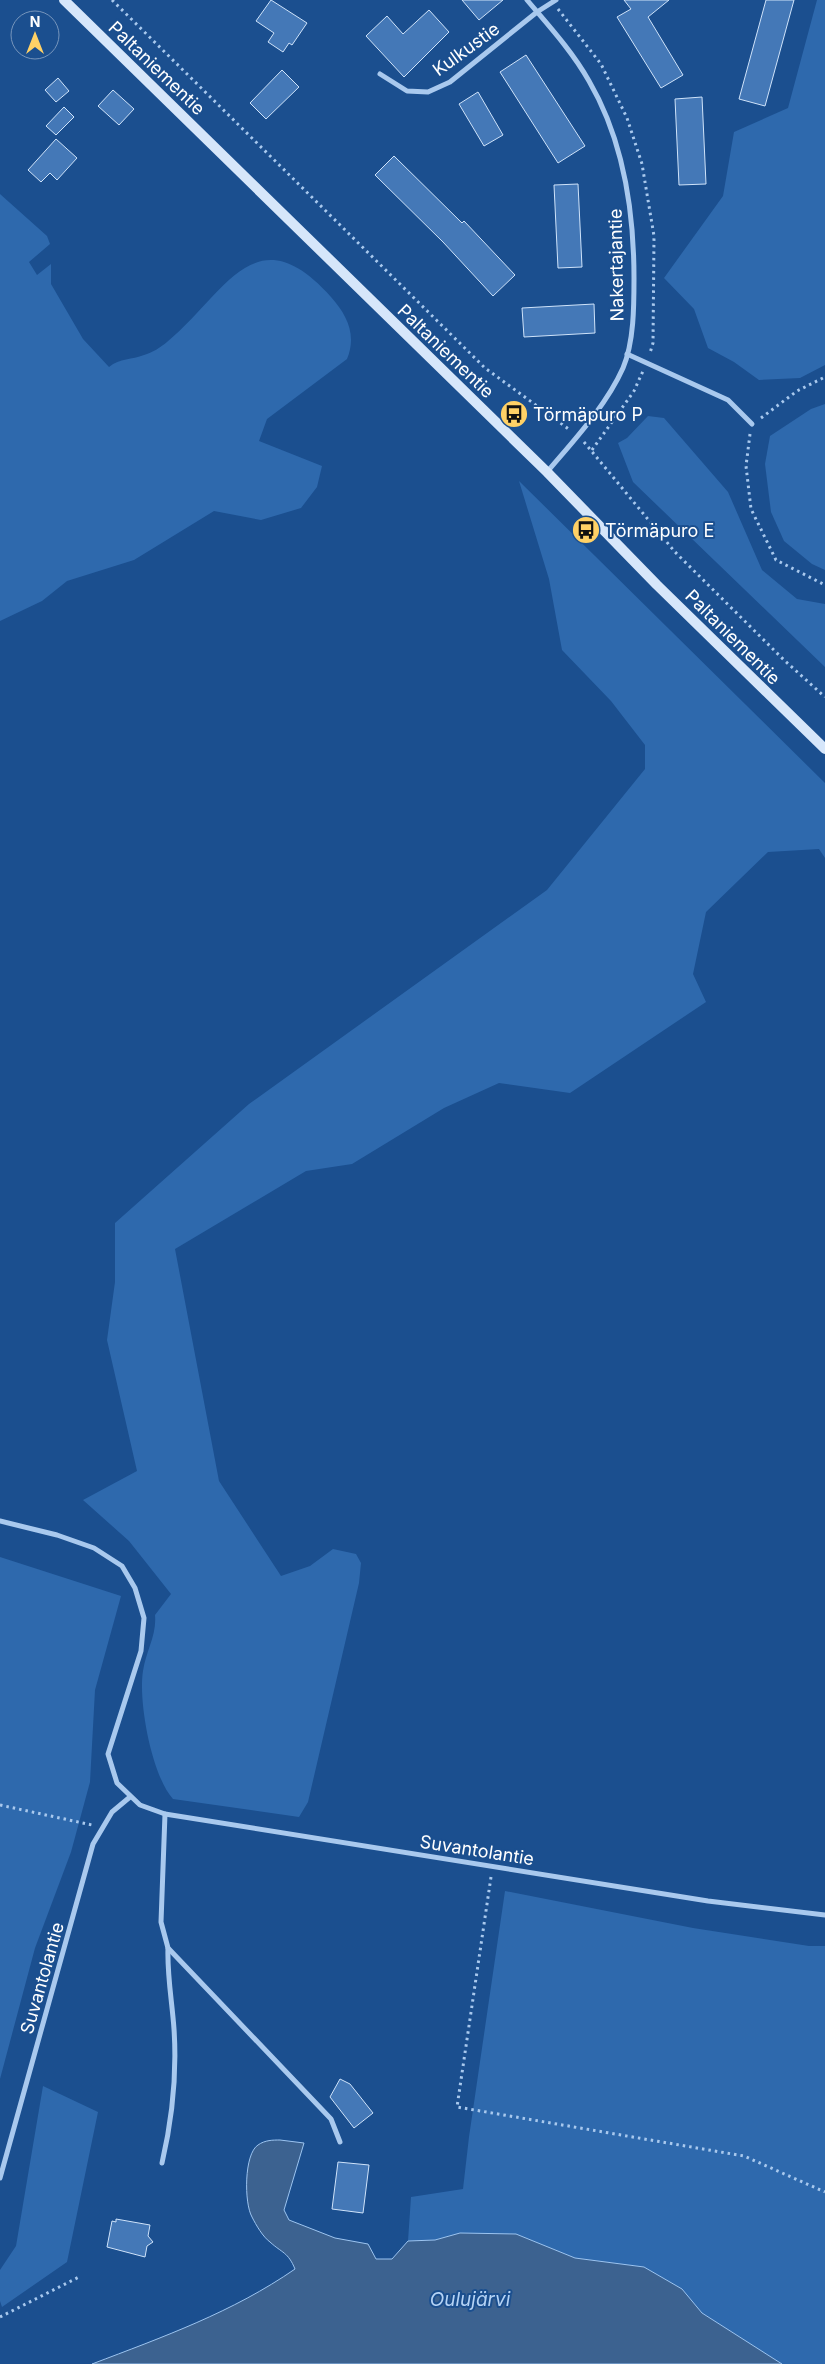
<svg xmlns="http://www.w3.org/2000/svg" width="825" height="2364" font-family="Inter,sans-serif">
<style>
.green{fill:#2e69ad}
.water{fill:#3c6290;stroke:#9cc4f0}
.building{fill:#4478b7;stroke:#cfe3fa}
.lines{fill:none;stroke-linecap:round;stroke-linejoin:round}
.path{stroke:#a9c9ee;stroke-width:3;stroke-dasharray:2.5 4;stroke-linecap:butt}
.street{stroke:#a9c9ee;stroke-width:5}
.secondary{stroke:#d6e6fa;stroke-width:10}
.labels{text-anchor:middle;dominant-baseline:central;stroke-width:4;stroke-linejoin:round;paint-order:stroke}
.street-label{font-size:18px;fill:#fff;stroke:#1b4f8f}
.poi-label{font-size:18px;fill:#fff;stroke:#1b4f8f;text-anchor:start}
.water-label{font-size:19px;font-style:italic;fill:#b5d3f5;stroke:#1b4f8f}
</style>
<rect width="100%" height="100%" fill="#1b4f8f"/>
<g class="green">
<path d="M817 0H825V365L800 378 759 380 734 362 708 348 694 309 664 278 723 196 734 132 788 108Z"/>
<path d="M0 194 47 236 50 244 29 262 37 275 51 264V284L83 339 109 367C120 358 132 360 144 355 152 353 161 347 167 342 225 294 255 212 331 297 347 315 357 335 347 359L267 419 259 441 322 466 317 487 301 508 261 520 214 511 134 560 67 581 42 601 0 621Z"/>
<path d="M825 404V570L812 564 784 541 771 512 765 464 770 436 811 409Z"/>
<path d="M648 416 664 418 728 492 762 570 797 599 825 604V667L633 482 618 443 627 438Z"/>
<path d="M519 481 825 783V858L819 849 768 852 706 912 693 974 706 1002 570 1093 499 1083 444 1108 352 1164 306 1171 175 1249 219 1481 281 1576 310 1566 333 1549 356 1554 361 1563 359 1583 308 1802 299 1817 173 1799C152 1776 138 1702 143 1671 146 1651 157 1635 155 1615L171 1594 129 1541 83 1500 137 1471 107 1340 115 1282V1223L249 1104 547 890 645 769V745L611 701 562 650 549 579Z"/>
<path d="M0 1557 121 1596 95 1690 90 1782 71 1852 35 1948 0 2079Z"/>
<path d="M505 1891 693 1928 809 1946H825V2364H782L702 2313 682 2289 644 2267 575 2258 516 2234 460 2233 435 2240 408 2241 411 2197 463 2189 469 2137Z"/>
<path d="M43 2086 98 2112 67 2262 2 2307 0 2301V2270L16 2246Z"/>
</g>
<path class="water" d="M280 2140 304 2143 284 2210 289 2220 335 2238 368 2244 376 2259H392L408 2241 435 2240 460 2233 516 2234 575 2258 644 2267 682 2289 702 2313 782 2364H92C163 2337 233 2312 295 2269 288 2252 282 2253 270 2242 263 2237 256 2225 252 2217 244 2203 244 2154 258 2145 265 2140 273 2140 280 2140Z"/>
<g class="building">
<path d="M271 0 307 23 292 45 289 43 283 52 268 42 274 33 256 21Z"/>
<path d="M462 0H503L479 20Z"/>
<path d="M624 0H669L648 17 683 75 661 88 617 17 631 9Z"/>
<path d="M766 0H794L765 106 739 99Z"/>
<path d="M429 10 449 32 404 77 366 36 387 16 403 34Z"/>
<path d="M526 55 585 146 558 163 500 72Z"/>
<path d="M282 70 299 87 266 119 250 103Z"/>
<path d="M58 78 69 91 56 102 45 90Z"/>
<path d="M113 90 134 109 119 125 98 106Z"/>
<path d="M478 92 503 135 484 146 459 104Z"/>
<path d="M702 97 706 184 679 185 675 99Z"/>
<path d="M64 107 74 117 56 135 46 126Z"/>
<path d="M56 139 77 158 57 180 50 173 41 182 28 170Z"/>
<path d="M394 156 462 223 464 221 515 275 493 296 443 242 375 175Z"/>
<path d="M578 184 582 267 558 268 554 185Z"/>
<path d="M594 304 595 333 524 337 522 308Z"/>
<path d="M340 2079 350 2084 373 2113 354 2128 330 2097Z"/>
<path d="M338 2162 369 2165 363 2213 332 2209Z"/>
<path d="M116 2219 150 2225 148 2236 153 2242 147 2246 145 2257 107 2247 112 2221 116 2222Z"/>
</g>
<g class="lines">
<g class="path">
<path d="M112 0 485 368 570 430"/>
<path d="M558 9 601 64 627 118 642 164 654 236 653 343 650 353"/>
<path d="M761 418 797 391 825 377"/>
<path d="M750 434 746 466 751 509 776 560 825 585"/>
<path d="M584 442 675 552 784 660 825 697"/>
<path d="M592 450 634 391 643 371"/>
<path d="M0 1805 92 1825"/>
<path d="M491 1877 457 2107 744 2156 825 2192"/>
<path d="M0 2317 79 2277"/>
</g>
<g class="street">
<path d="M527 0C549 26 572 51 589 81 624 141 634 210 634 278 634 306 634 342 623 368 606 406 574 440 547 472"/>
<path d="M380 74 407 91 428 92 450 82 537 12 556 0"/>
<path d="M627 354 728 400 752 424"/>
<path d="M0 1521 57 1535 94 1548 122 1566 135 1588 144 1618 141 1651 108 1754 117 1783 140 1805 165 1814 708 1901 825 1915"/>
<path d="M165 1814 161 1922 168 1948 331 2119 340 2142"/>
<path d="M162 2163C172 2120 177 2074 174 2029 172 2001 167 1975 168 1948"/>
<path d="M0 2178 93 1844 112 1812 130 1797"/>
</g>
<path class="secondary" d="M64 0 547 472 657 585 825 749"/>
</g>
<defs>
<symbol id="bus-disc" viewBox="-11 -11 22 22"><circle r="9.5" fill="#ffd166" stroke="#1b4f8f"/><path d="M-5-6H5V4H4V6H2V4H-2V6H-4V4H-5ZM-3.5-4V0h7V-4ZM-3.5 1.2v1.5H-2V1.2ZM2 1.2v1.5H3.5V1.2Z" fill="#111"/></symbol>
</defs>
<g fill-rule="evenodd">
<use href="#bus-disc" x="498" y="398" width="32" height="32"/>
<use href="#bus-disc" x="570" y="514" width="32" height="32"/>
</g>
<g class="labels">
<g class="street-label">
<text transform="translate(466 49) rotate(-36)">Kulkustie</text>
<text transform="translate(157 68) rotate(44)">Paltaniementie</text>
<text transform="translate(616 265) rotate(-91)">Nakertajantie</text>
<text transform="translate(446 351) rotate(44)">Paltaniementie</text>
<text transform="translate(733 637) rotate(45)">Paltaniementie</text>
<text transform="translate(477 1850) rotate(9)">Suvantolantie</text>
<text transform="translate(42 1978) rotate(-74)">Suvantolantie</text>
</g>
<g class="poi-label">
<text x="533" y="414">Törmäpuro P</text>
<text x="605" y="530">Törmäpuro E</text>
</g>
<g class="water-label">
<text x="470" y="2299">Oulujärvi</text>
</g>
</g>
<g transform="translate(35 35)"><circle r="24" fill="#1b4f8f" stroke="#7695bc"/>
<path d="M0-4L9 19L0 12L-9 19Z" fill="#ffd166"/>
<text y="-8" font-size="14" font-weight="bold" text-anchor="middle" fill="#ffffff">N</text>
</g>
</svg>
